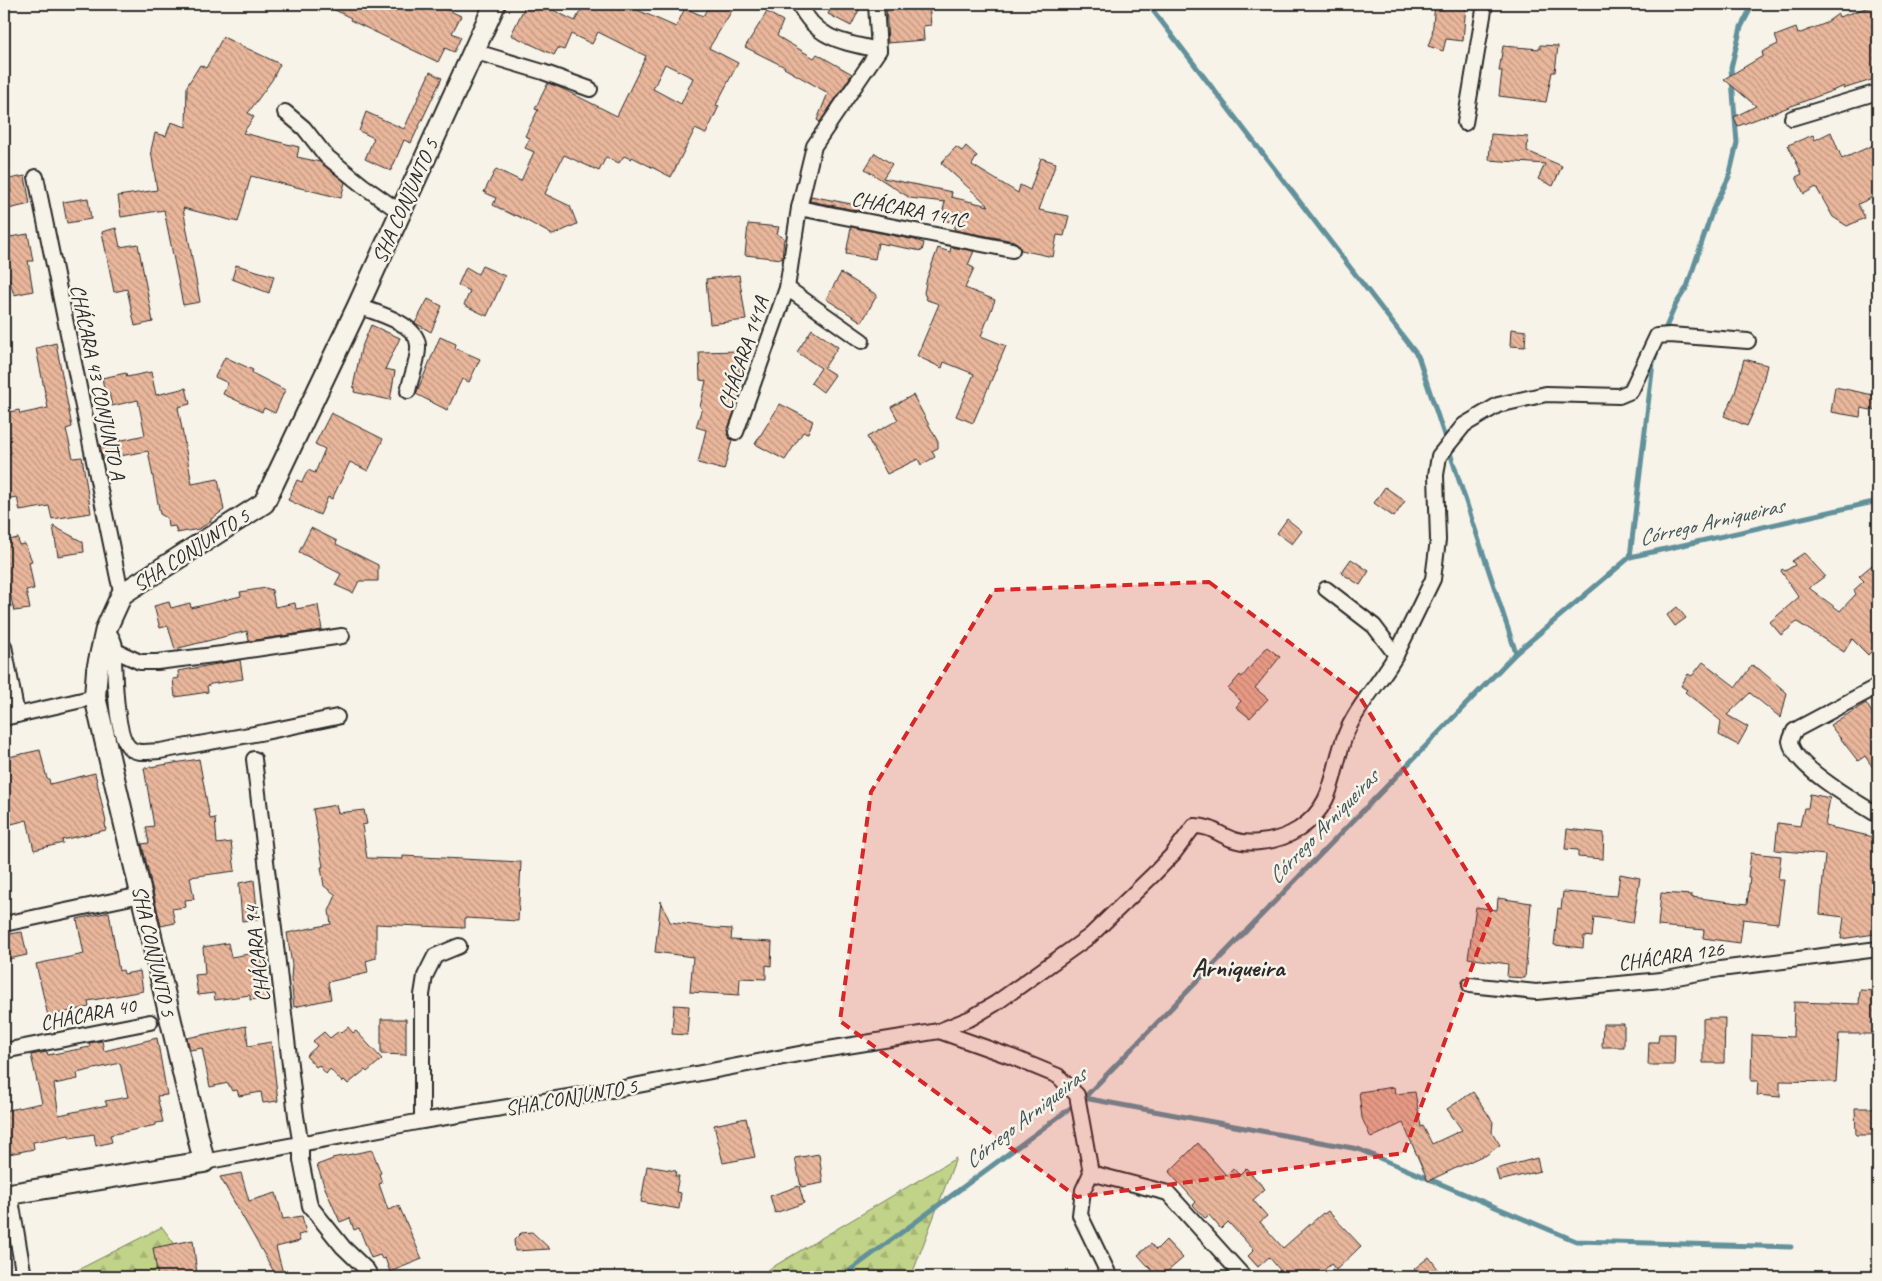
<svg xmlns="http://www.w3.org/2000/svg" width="1882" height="1281" font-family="Caveat,sans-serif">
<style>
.forest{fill:url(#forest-firs);stroke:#767f5a}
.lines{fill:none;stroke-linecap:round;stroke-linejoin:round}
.stream{stroke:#62919b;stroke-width:5}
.building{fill:url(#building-back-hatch);stroke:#2b2b2b;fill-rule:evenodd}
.street-casing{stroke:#2b2b2b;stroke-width:18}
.secondary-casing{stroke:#2b2b2b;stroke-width:24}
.street{stroke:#f7f3e8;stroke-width:14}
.secondary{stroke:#f7f3e8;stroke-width:20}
.marked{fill:#d62828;fill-opacity:0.2;stroke:#d62828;stroke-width:4;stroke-dasharray:10 6;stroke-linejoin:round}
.labels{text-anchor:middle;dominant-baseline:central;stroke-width:5;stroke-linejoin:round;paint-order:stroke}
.street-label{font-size:21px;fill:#2b2b2b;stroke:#f7f3e8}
.water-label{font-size:22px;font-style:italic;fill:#42565a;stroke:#f7f3e8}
.district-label{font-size:26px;font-weight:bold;fill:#2b2b2b;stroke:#f7f3e8}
</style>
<defs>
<pattern id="forest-firs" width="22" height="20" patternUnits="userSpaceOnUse" patternTransform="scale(1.25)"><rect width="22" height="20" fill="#c1d388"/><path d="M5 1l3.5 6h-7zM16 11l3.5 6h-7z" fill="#a6b576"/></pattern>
<pattern id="building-back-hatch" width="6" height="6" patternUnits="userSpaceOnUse" patternTransform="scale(1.25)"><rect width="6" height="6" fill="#eab79c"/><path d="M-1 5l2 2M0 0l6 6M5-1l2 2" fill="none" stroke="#be957f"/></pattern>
</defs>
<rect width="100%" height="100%" fill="#f7f3e8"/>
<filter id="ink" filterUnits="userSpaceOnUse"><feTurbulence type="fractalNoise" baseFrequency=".02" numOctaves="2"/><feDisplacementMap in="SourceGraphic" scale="10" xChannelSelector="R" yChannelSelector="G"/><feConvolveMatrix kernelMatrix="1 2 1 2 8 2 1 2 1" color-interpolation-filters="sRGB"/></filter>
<g filter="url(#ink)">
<g class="forest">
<path d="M956 1158 911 1277H756Z"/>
<path d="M162 1227 199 1277H64Z"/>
</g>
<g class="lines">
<g class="stream">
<path d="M1148 4 1418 356 1516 653"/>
<path d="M1663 334 1676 304 1687 287 1713 209 1729 177 1737 143 1731 68 1741 27 1753 4"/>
<path d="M1630 557 1653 363 1657 351"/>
<path d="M1084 1098 1358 1149 1576 1241 1791 1247"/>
<path d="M841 1277 1084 1098 1516 653 1630 557 1878 501"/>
</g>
</g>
<g class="building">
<path d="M323 4H435L461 16 452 33 461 37 454 52 445 48 438 62 350 20 351 18Z"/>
<path d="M526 4H551L549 8 575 21 584 4H624L676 27 685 8 703 16 710 4H736L709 48 738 63 716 105 719 106 706 134 695 129 671 177 632 157 631 159 624 156 619 163 606 157 599 171 564 155 556 171 555 170 545 194 570 206 577 224 553 235 516 215 515 216 493 205 496 198 484 192 496 169 521 181 534 152 525 148 530 138 525 136 538 110 535 109 548 83 563 89 617 116 646 56 598 32 592 44 571 34 564 50 558 48 554 55 511 35ZM665 64 693 78 681 104 653 89Z"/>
<path d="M833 4H862L851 26 828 14Z"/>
<path d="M886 4H929L931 25 923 26 924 40 888 43Z"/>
<path d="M1435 4H1466L1463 41 1446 39 1443 51 1428 46 1432 35Z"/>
<path d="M1878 4V78L1843 89 1845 86 1738 126 1734 117 1756 106 1724 79 1763 56 1762 52 1778 44 1775 36 1796 28 1798 34 1824 24 1838 14 1839 17Z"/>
<path d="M767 12 783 21 777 36 814 58 817 54 852 74 820 122 817 120 828 93 784 68 785 67 745 47Z"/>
<path d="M223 37 280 64 272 80 248 113 254 117 243 133 299 147 297 157 320 162 345 182 341 198 251 176 238 222 183 208 200 302 183 305 164 210 121 217 118 196 157 190 151 150 155 133 166 136 171 122 186 127 187 86 200 65 206 68Z"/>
<path d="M1540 45 1558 46 1555 72H1552L1546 102 1499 96 1502 71H1499L1503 46 1540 49Z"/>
<path d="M430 72 442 78 411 143 404 140 391 171 365 159 374 138 359 131 366 112 404 129Z"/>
<path d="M1831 132 1842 159 1878 143V195L1858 204 1865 218 1847 226 1833 217 1816 187 1804 194 1796 177 1802 174 1788 145 1813 135 1815 140Z"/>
<path d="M1491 134 1528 137 1527 151 1562 166 1553 186 1538 179 1545 164 1489 160Z"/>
<path d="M966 146 977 156 972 165 1018 193 1020 185 1030 190 1041 158 1056 163 1039 210 1069 216 1064 236 1057 235 1053 257 1021 250 1018 244 1014 241 954 230 956 223 947 221 941 218 945 202 910 198 865 169 875 153 892 164 883 178 952 192 951 197 989 206 941 163 956 147 962 151Z"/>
<path d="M25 176 30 204 4 210V193L11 192 9 179Z"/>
<path d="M811 196 861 206 860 211 810 201Z"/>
<path d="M88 198 91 219 67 223 63 202Z"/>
<path d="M748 224 779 227 777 234 784 238 782 259 745 255Z"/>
<path d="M851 227 915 240 924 243 922 251 878 243 875 259 846 254Z"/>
<path d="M116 228 120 247 138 244 153 322 135 326 127 289 114 292 102 232Z"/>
<path d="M28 234 33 261H28L33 291 14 295 5 266 8 265 4 238Z"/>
<path d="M951 247 974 251 968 265 974 268 965 288 995 300 981 336 1006 346 973 423 956 416 974 374 944 362 942 368 917 356 939 304 927 300 924 293 927 278 938 248 950 252Z"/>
<path d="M236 265 274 276 269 293 232 279Z"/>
<path d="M482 266 505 276 487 316 464 305 470 291 458 285 466 267 478 274Z"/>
<path d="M841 273 877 295 862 322 826 299Z"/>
<path d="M739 275 746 320 710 324 706 279Z"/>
<path d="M428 299 442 306 431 332 415 323Z"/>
<path d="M371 325 400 338 385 369 395 371 390 400 354 392 355 387H353L361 349Z"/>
<path d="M812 329 838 347 824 368 835 375 823 392 811 383 821 368 797 352Z"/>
<path d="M1511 329 1526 331 1525 347 1510 346Z"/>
<path d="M440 337 456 344 455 348 480 359 469 382 462 379 447 410 416 394Z"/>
<path d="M56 343 72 427 66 429 73 458 82 457 91 513 52 519 49 506 20 511 17 497 4 499V455L11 453 4 422V413L19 410 20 414 48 408 36 348Z"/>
<path d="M739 351V389L742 390 728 429 729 438 732 440 724 470 698 463 706 430 696 427 702 408 700 407 706 381 700 380 699 352Z"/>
<path d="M225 357 253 370 252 373 285 390 275 413 264 408 262 412 223 394 228 383 215 377Z"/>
<path d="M1744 359 1767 365 1758 402 1747 426 1724 416 1735 393Z"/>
<path d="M151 372 156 395 186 388 190 404 178 407 192 484 218 479 224 510 211 519V521L199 529 177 533 175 526 168 527 167 518 160 514 148 451 103 459 100 445 145 435 138 400 112 406 109 392 105 393 102 378 126 373 127 377Z"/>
<path d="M1835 387 1878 396 1876 411 1861 408 1860 417 1831 412Z"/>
<path d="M913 395 938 442V448L932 451 935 457 921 465 918 459 887 474 867 437 898 420 891 407Z"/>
<path d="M780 404 813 421 808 433 803 432 785 460 755 444Z"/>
<path d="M331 413 383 439 368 471 350 462 332 499 328 497 320 515 288 500 297 480 302 482 308 470 315 473 325 449 315 444Z"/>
<path d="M1385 487 1405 501 1394 517 1374 503Z"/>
<path d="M1287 519 1302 531 1292 544 1277 533Z"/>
<path d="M53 526 83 542 84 552 58 556Z"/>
<path d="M311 528 337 541 336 544 378 565V581H359L353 593 335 585 341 574 299 552Z"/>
<path d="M18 538 19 545 25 544 32 561 29 562 34 589 26 590 30 609 14 611 6 575 4 541Z"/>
<path d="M1804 553 1825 576 1809 588 1840 611 1856 594 1854 590 1864 581 1859 576 1878 560V645L1868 655 1852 639 1844 652 1797 622 1781 635 1770 622 1799 597 1781 571 1782 569 1785 571 1795 565 1792 561Z"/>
<path d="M1351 559 1369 571 1360 585 1341 573Z"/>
<path d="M266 588 272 590 275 607 295 603 296 609 318 605 322 630 249 641 247 631 175 649 168 626 160 628 154 606 169 602 171 608 190 603 191 608 241 596 240 592Z"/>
<path d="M1677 607 1686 618 1675 626 1667 615Z"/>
<path d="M1267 647 1280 657 1255 688 1268 699 1250 718 1236 707 1241 701 1228 689 1240 675 1242 677Z"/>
<path d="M240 660 243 679 211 684 207 686 208 692 175 697 173 679 179 678 178 671Z"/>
<path d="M1703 662 1736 687 1752 665 1759 669 1787 693 1781 718 1750 693 1727 715 1748 727 1738 745 1719 735 1721 721 1685 692 1687 690 1681 686 1688 674 1692 676Z"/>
<path d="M1866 703 1878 723V775L1865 756 1858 761 1830 725Z"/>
<path d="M40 750 47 779H49L50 784 95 773 106 822 105 823 106 830 62 840 63 843 34 850 27 820 4 826V758Z"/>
<path d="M199 759 210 819 215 818 217 844 231 842 235 871 190 877 194 899 185 900 186 907 172 909 175 923 161 926 142 844 149 843 146 827 154 826 144 768Z"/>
<path d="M1810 794 1830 798 1825 826 1878 838V880L1874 908 1878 909 1875 934 1841 939 1844 917 1820 914 1825 855 1775 850 1778 823 1800 826 1804 808H1808Z"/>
<path d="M336 805 338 813 364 810 367 824 362 825 367 858 403 859V856L521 862 518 921 465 918V928L376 924V958L366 961 368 973 328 982 331 999 294 1007 291 979 292 965 287 933 331 924 329 911 336 895 324 886 321 867H323L313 809Z"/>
<path d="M1567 829 1604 833 1603 859 1578 857V850L1565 849Z"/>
<path d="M1751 853 1781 856 1778 880H1784L1778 923 1743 919 1740 943 1703 938 1704 930 1658 926 1661 893 1692 895 1691 897 1747 904 1750 877H1748Z"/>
<path d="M1620 874 1640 878 1633 923 1594 917 1592 937 1584 936 1583 948 1554 945 1558 908 1561 909 1563 892 1617 896Z"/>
<path d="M254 880 258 919 242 921 239 883Z"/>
<path d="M1498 898 1531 903 1525 978 1507 977 1508 964 1468 958 1476 907 1497 910Z"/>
<path d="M661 901 670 922 714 928 732 929 731 940 772 942 771 966 766 965V979L740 978 739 995 690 992 693 957 655 952Z"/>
<path d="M109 912 119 971 123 970 124 974 140 971 143 991 88 1001 89 1007 48 1016 36 964 84 954 77 919Z"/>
<path d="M22 932 27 955 4 960V935Z"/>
<path d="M228 943 231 957 261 952 266 998 250 1000V995L215 1000 214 993 198 995 195 975 205 974 203 947Z"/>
<path d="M1860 990 1878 991V1034H1839L1836 1082 1780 1081V1097L1757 1095 1758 1081H1751L1752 1035 1793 1037 1794 1002 1859 1004Z"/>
<path d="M674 1005 689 1006 687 1035 672 1034Z"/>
<path d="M1708 1018H1725L1724 1063H1703V1019Z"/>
<path d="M381 1019H406V1055L381 1054Z"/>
<path d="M1603 1024H1624V1047H1602Z"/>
<path d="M246 1026 248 1046 271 1042 278 1101 263 1103 261 1092 239 1096 237 1090 232 1091 228 1083 210 1087 202 1048 190 1050 187 1038Z"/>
<path d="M348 1027 353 1033 356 1031 382 1059 367 1072 365 1070 348 1084 344 1080 342 1082 330 1069 326 1074 319 1065 316 1067 306 1056 317 1046 313 1041 324 1032 330 1038 339 1031 341 1033Z"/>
<path d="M1659 1034H1675L1674 1065H1648L1649 1042H1658Z"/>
<path d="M157 1038 167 1095 157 1096 163 1122 156 1123V1125L110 1135 112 1142 96 1146 94 1134 70 1138 69 1135 33 1142 34 1149 4 1155V1111L42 1103 31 1055 47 1052 48 1055 90 1047 89 1043 102 1041 104 1051ZM120 1063 128 1097 105 1101 107 1105 59 1115 54 1084 78 1079 77 1073Z"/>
<path d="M1394 1087 1395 1094 1415 1092 1421 1127 1423 1126 1432 1144 1462 1130 1447 1109 1473 1092 1493 1122 1492 1132 1500 1145 1485 1156H1482L1428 1181 1403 1123 1371 1138 1362 1118 1359 1092Z"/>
<path d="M1855 1108H1878V1135H1856Z"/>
<path d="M746 1118 755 1157 723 1163 714 1125Z"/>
<path d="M1198 1143 1226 1175 1233 1168 1239 1175 1246 1168 1265 1189 1253 1200 1267 1216 1260 1222 1283 1248 1323 1213 1324 1214 1328 1211 1361 1246 1336 1270 1331 1264 1316 1277H1286L1269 1257 1258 1267 1248 1256 1254 1250 1228 1222 1221 1229 1209 1215 1205 1218 1193 1205 1196 1202 1169 1172Z"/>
<path d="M372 1150 381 1173 379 1174 382 1183 379 1184 388 1210 399 1206 422 1259 390 1272 385 1258 382 1259 380 1255 371 1258 359 1228 354 1230 350 1218 340 1222 325 1188 317 1165 333 1159 332 1158Z"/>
<path d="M819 1154 823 1183 801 1187 795 1158Z"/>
<path d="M1537 1158 1540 1171 1499 1181 1496 1169Z"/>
<path d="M647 1166 676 1171 675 1176H679L676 1192 681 1193 679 1209 641 1202Z"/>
<path d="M241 1173 249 1201 276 1193 283 1219 302 1216 306 1233 298 1235 300 1241 276 1247 284 1277H277L220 1177Z"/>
<path d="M799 1186 804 1203 775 1213 770 1196Z"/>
<path d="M532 1232 550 1249 515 1251 514 1240 521 1233Z"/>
<path d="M193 1240 197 1274 177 1277H173V1275L158 1277 153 1248Z"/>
<path d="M1166 1240 1183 1258 1161 1277H1158L1138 1255 1151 1244 1156 1250Z"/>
<path d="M1429 1257 1438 1269 1427 1277H1420L1414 1269Z"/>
</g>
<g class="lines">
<defs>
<g id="street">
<path d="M799 4C817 40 843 42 879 50"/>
<path d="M473 51 543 72 590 89"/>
<path d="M285 112 304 128 326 156 362 185 400 212"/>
<path d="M1792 118 1878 92"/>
<path d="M1465 123 1485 4"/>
<path d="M36 177 118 578 122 594"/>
<path d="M799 208 1012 250"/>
<path d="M787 288 862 341"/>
<path d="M358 306C374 312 417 323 418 345 419 359 411 377 408 391"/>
<path d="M736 432 787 288 799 208 814 146 879 50 876 4"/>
<path d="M106 629C114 639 117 646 114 659 115 678 115 742 133 750 140 754 152 751 160 751L265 732 337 717"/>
<path d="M4 646 17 715"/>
<path d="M116 651 140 662H157L222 654 342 636"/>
<path d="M1396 655 1433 579 1438 540 1436 475 1439 456 1464 425 1498 405 1546 394 1619 396 1631 391 1657 336 1670 335 1748 341"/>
<path d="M1878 686 1799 728 1794 731 1790 741C1793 766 1856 802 1878 815"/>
<path d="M4 718 95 697"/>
<path d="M254 759 296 1116 301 1145V1160L310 1206 343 1247 367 1270 371 1277"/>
<path d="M4 924 141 895"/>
<path d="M1470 985 1536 992 1661 980 1720 969 1878 949"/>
<path d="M939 1031 1012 1057 1058 1076 1077 1095 1091 1173 1083 1190 1080 1215 1110 1277"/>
<path d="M4 1051 150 1022"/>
<path d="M422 1121V995L425 976 435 956 459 946"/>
<path d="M204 1162 422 1121 623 1088 804 1053 939 1031 971 1018 996 1003 1090 936 1154 874 1173 854 1194 826C1209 825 1220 835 1234 840 1242 843 1251 843 1260 842 1273 841 1288 836 1299 829 1339 802 1330 767 1348 729 1360 702 1382 680 1396 655L1374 626 1326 589"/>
<path d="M1091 1173 1168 1193 1244 1277"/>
<path d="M10 1194 24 1277"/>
</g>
<path id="secondary" d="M4 1195 204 1162 95 697 97 670 106 629 122 594 264 503 358 306 495 4"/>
</defs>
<use href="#street" class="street-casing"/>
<use href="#secondary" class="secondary-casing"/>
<use href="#street" class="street"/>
<use href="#secondary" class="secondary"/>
</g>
</g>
<path class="marked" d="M1209 582 1358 694 1492 912 1404 1153 1077 1197 840 1021 871 792 994 590Z"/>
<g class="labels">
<g class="street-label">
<text transform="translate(405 201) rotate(-66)">SHA CONJUNTO 5</text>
<text transform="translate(909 209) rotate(11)">CHÁCARA 141C</text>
<text transform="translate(743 353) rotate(-71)">CHÁCARA 141A</text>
<text transform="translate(98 382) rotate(78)">CHÁCARA 43 CONJUNTO A</text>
<text transform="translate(191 550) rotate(-33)">SHA CONJUNTO 5</text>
<text transform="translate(154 951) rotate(77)">SHA CONJUNTO 5</text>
<text transform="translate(257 954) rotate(-97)">CHÁCARA 94</text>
<text transform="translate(1671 956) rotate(-8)">CHÁCARA 126</text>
<text transform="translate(88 1014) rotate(-11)">CHÁCARA 40</text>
<text transform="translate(571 1097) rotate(-10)">SHA CONJUNTO 5</text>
</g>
<g class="water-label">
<text transform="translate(1711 522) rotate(-13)">Córrego Arniqueiras</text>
<text transform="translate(1323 827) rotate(-46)">Córrego Arniqueiras</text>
<text transform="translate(1025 1118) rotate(-38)">Córrego Arniqueiras</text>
</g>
<g class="district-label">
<text x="1238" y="967">Arniqueira</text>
</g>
</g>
<rect width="1882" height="1281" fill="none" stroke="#f7f3e8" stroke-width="20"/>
<rect x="10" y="10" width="1862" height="1261" fill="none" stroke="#2b2b2b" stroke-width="2" filter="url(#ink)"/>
</svg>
